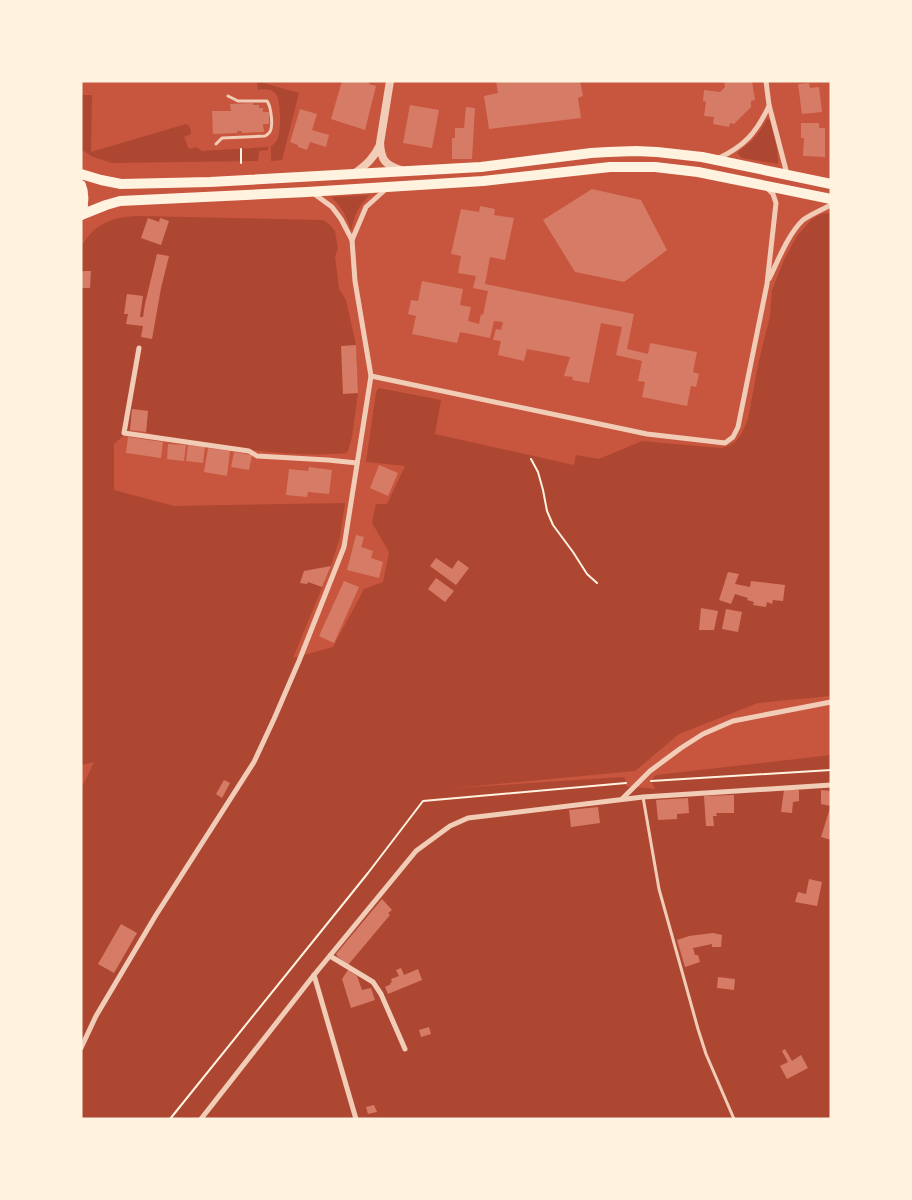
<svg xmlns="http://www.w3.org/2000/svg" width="912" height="1200" font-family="'Source Sans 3',sans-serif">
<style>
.green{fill:#ae4732}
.building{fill:#d67c66}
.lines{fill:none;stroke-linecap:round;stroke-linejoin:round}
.path{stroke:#fff3e0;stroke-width:2}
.service{stroke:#f1ccb7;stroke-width:3}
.minor{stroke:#f1ccb7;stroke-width:5}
.tertiary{stroke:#f1ccb7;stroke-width:8}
.primary{stroke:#fff3e0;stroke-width:10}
</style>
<rect width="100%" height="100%" fill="#c8553d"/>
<g class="green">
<path d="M257 81 299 93 282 160 271 161V146C275 144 277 141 278 137 281 130 281 100 276 94 271 88 264 89 258 90Z"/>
<path d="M81 95H92L91 152 186 124C190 125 191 130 191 134L184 137 189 149 196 147 202 151 268 147V150L259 151 258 161 112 163 91 156 81 149Z"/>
<path d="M767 119 770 120C773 134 779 150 778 164L742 158 738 154V152C752 142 759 134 767 119Z"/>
<path d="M370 195C358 205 354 217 351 231 347 217 342 207 331 197Z"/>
<path d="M831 213V696L758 703 679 734 635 771 456 788 622 777 625 778 626 786 655 789 652 783 653 778 656 775 831 755V1119H81V789L94 762 81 765V248C92 224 115 216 139 216L323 220 330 225 335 231 338 248 335 257 339 289 346 300 356 345 358 393 352 437 348 451 346 453C286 459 220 445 161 437L146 432 148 411 133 409 130 430 114 444V490L174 506 345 503 340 537 331 566 293 658 333 647 364 589 383 582 389 552 372 523 376 504H387L405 466 366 462 376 392 379 388 441 400 435 434 574 465 576 455 599 459 642 441 663 443 721 448 730 445 736 441 742 433 748 419 759 360 770 316 772 290 784 260 797 236 811 220 821 214Z"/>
</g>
<g class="building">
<path d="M342 81H369V84L376 86 365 130 331 119Z"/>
<path d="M496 81H580L583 96 578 98 581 118 489 129 484 96 498 93Z"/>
<path d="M724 81H752L755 100 751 101V107L734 124 730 123 729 127 713 124 714 117 704 116 706 102 703 101 704 90 720 92 725 87Z"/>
<path d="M809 83 810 88 819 87 822 112 802 114 798 84Z"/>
<path d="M253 103V105H259V108H263V112H269V124H263L264 132 242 133V131H237V133L213 134 212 111H231L230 104Z"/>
<path d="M410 105 439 110 432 148 403 143Z"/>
<path d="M466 107 475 108 472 159H452V138H455V128H464Z"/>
<path d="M300 109 317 114 312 130 329 135 326 147 310 142 307 150 298 147V145L290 142Z"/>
<path d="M801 123H819V128H825V157L803 156 804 138H801Z"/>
<path d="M592 189 641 200 667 250 624 282 575 272 543 220Z"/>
<path d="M480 206 495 209 494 215 514 218 505 260 490 257 485 284 634 314 627 349 648 354 650 343 697 352 693 372 699 374 696 387 691 386 687 406 642 397 645 382 638 381 642 361 616 355 622 327 601 323 589 383 572 380 573 377 564 376 570 357 527 349 524 361 498 355 501 341 493 340 496 329 501 330 503 322 494 321 490 338 460 332 457 343 412 334 416 316 408 314 411 300 418 301 422 281 463 289 460 305 471 307 468 321 479 324 481 314 483 315 488 291 473 288 476 276 458 273 461 256 451 254 461 209 479 212Z"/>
<path d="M148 218 159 222 160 218 169 221 161 245 141 238Z"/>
<path d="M157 254 169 256 161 288 152 339 141 337 143 326 126 324 128 314H124L127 294 143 296 140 317H143L145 304Z"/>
<path d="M84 271H91L90 288H81V272Z"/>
<path d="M356 345 358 393 343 394 341 346Z"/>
<path d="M132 409 148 411 146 432 130 430Z"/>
<path d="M128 437 163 442 161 458 126 453Z"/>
<path d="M168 444 186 445 184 461 167 459Z"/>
<path d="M188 445 205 447 203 463 186 461Z"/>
<path d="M208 448 230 451 227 476 204 472Z"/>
<path d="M234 452 252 455 249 470 231 467Z"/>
<path d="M379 465 398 473 388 496 370 488Z"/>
<path d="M309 467 332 470 329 494 308 492 307 497 286 495 289 469 308 471Z"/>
<path d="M356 535 364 537 361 547 373 551 371 558 383 562 379 578 347 570Z"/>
<path d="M436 558 452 569 458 560 469 568 456 585 430 566Z"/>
<path d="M331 566 322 587 308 582 307 584 300 583 304 571Z"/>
<path d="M728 572 739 574 735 584 750 587 751 581 785 585 783 601 773 600 772 604 767 602 766 607 753 605 754 602 747 600 748 598 735 594 731 604 719 600Z"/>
<path d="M436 578 454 591 445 602 428 589Z"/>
<path d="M344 581 359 587 334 643 319 636Z"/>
<path d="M701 608 718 611 714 630H699Z"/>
<path d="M726 609 742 612 738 632 722 629Z"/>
<path d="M224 780 230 783 222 798 216 794Z"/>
<path d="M784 790H799V801L793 802 792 813 781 812Z"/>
<path d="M821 790 831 791V806L821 804Z"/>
<path d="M734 795V813H716L717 816H713L714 826H706L704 796Z"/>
<path d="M688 798 689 813 677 814V819L658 820 656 800Z"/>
<path d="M598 807 600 823 571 827 569 810Z"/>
<path d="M830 808H831V840L821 837Z"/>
<path d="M809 879 822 882 817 906 795 902 798 892 806 894Z"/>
<path d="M382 899 392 910 388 913 390 915 348 965 338 957 336 954Z"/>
<path d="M121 924 137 933 114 973 98 964Z"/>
<path d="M713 933 722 935 721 947H712V944L693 948 695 955H698L700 962 685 967 677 940 689 936Z"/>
<path d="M401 968 404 975 418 969 422 980 388 994 385 987 391 984 390 983 392 982 391 979 399 976 396 970Z"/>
<path d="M348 970 357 976 362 990 371 988 375 1000 351 1008 342 979Z"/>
<path d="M718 977 735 979 734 990 717 988Z"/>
<path d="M429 1027 431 1034 421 1037 419 1030Z"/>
<path d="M785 1049 792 1061 801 1055 808 1068 787 1079 780 1066 788 1062 782 1051Z"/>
<path d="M374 1105 377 1112 368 1114 366 1107Z"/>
</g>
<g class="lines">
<g class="path">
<path d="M241 149V163"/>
<path d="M531 459 538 472 543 490 547 511 553 525 573 552 587 574 597 583"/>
<path d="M651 781 831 770"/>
<path d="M170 1119 368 873 423 801 626 783"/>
</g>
<g class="service">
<path d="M216 144 222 138 265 136C267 135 268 134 269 133 274 128 271 106 267 101H238L228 96"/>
<path d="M643 797 659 889 698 1029 706 1054 734 1119"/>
</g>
<g class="minor">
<path d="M766 81 769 105 787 174"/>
<path d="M717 159C745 146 756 133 769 106"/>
<path d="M313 193 332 207 341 219 352 240"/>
<path d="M769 279C778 261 788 234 803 220 811 214 821 210 831 205"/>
<path d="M139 348 124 433 249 451 257 456 328 460 357 463"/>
<path d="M371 376 647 434 725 443 733 437 738 427 767 284 776 203 773 194 767 188"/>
<path d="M622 799 650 771 681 748 703 734 733 721 831 702"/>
<path d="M330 956 373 982 381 994 405 1049"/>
<path d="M314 975 356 1119"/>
<path d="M81 1048 96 1016 156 915 254 762 274 719 299 661 344 547 371 376 355 281 352 240 366 207 386 189"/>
<path d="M201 1119 314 975 416 851 450 826 468 818 643 797 831 785"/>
</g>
<g class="tertiary">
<path d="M390 81 380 143C381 160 385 165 401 170"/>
<path d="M355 173C366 165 374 158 380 145"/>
</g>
<g class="primary">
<path d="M81 174 101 180 121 184 210 182 481 167 591 153 608 152 636 151 657 152 702 157 831 184"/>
<path d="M81 185C85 195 84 204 81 215"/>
<path d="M81 215 106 205 120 201 307 192 483 181 610 167H655L698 172 831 199"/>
</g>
</g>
<rect width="912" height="1200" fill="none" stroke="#fff3e0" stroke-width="165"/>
</svg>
